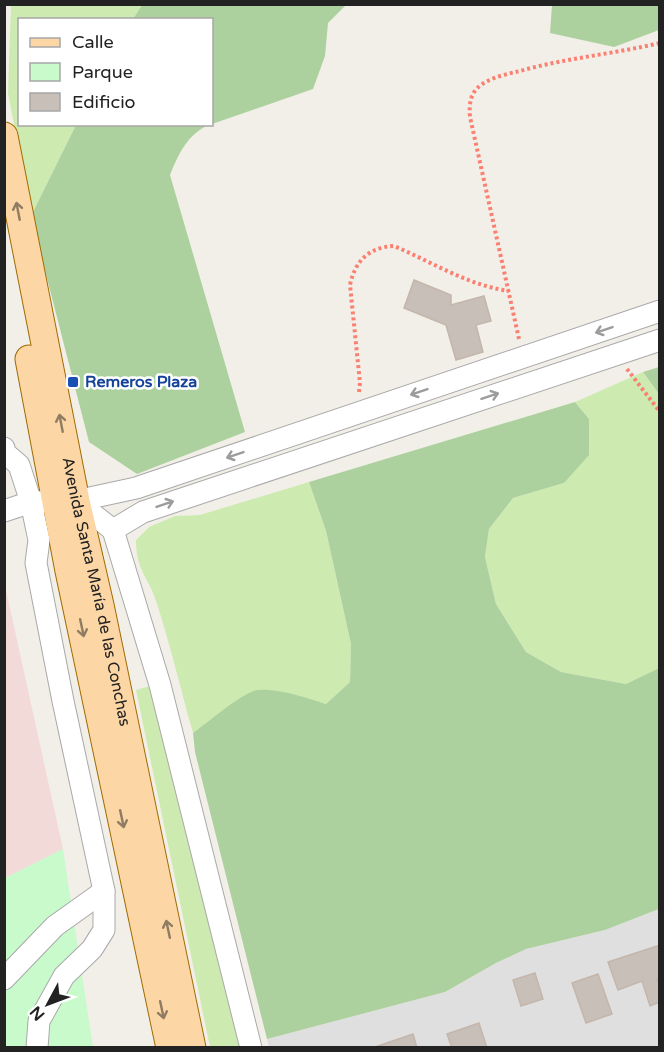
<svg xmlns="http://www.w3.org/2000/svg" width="664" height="1052" font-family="'Varela Round',sans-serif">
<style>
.residential{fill:#e0dfdf}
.commercial{fill:#f2dad9}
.grass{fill:#cdebb0}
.forest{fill:#add19e}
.park{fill:#c8facc}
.building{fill:#c7bfb8;stroke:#c4b6ab;stroke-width:1.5}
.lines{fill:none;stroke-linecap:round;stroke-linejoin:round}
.minor-casing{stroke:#a9a9a9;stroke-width:23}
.major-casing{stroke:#a06b00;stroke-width:29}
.path{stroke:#fa8072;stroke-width:4;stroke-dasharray:3 3;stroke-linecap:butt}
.minor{stroke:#fff;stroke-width:21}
.major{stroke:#fcd6a4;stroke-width:27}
.oneway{stroke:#8f7c63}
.oneway2{stroke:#9c9c9c}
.transit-dot{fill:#1a4fb4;stroke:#fff;stroke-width:2}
.labels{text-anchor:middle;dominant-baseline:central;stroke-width:5;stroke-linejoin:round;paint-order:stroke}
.transit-label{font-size:16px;font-weight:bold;fill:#164399;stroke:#fff;text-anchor:start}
.street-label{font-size:16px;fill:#222;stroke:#fff}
</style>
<rect width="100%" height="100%" fill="#f2efe9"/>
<path class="residential" d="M659 909V1047L269 1048 267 1039 445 992 496 963 526 949 605 930Z"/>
<path class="commercial" d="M4 581 63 849 5 878H4Z"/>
<g class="grass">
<path d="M11 5H142L133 19 20 20V124L76 125 31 216 8 93Z"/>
<path d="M643 372 659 394V668L626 684 561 672 526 652 496 604 485 557 489 529 513 498 564 483 589 419 575 402Z"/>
<path d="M309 482 326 531 351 644 350 682 326 704 296 695 230 705 193 733C181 691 171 647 157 604 149 577 136 572 136 540L149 527 175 516 200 515Z"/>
<path d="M150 686 240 1047H210L136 690Z"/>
</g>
<g class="forest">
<path d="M142 5V4L346 5 328 23 325 56 313 89 212 124V20L133 19Z"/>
<path d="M552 5H659V30L614 47 550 33Z"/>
<path d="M211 124C188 133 179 153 170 175L245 432 137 474 89 442 31 216 76 125Z"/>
<path d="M659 367H660L659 394 643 372Z"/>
<path d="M575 402 589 419V455L564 483 513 498 489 529 485 557 496 604 526 652 561 672 626 684 659 668V909L605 930 526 949 496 963 445 992 267 1039 195 752 193 733C206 724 244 691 258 690 277 688 308 698 326 704L350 682 351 644 326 531 309 482Z"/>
</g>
<path class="park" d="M63 849 93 1047 5 1048V878Z"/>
<g class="building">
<path d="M414 280 451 295V305L484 296 491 321 476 325 483 352 456 360 446 325 404 308Z"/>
<path d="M660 945V979H657L660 987V1002L650 1006 642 981 618 990 608 962Z"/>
<path d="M535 973 543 999 521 1006 513 980Z"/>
<path d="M598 974 612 1014 586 1023 572 983Z"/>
<path d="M479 1023 487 1048H452L447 1034Z"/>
<path d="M413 1034 417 1048H372Z"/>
</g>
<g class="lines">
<defs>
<g id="minor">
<path d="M4 448 5 453 19 465 31 502 39 540 36 563 63 701 104 891V930L92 949 64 976 39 1021 37 1048"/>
<path d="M76 501 113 530 160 685 251 1048"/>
<path d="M4 511 31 502 76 501 136 488 660 311"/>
<path d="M113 530 143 512 182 499 660 340"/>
<path d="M4 979 55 926 104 891"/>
</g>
<g id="major">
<path id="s1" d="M4 136 76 501 100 605 192 1048"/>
<path d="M29 359 69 571 170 1048"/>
</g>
</defs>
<use href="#minor" class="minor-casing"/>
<use href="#major" class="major-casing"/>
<g class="path">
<path d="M519 339 470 117C469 104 470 93 481 85 492 77 507 74 520 71 566 58 613 54 660 43"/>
<path d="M627 369 660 412"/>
<path d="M359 392 360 383 350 285C355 261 369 247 394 246 432 262 467 285 509 291"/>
</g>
<use href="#minor" class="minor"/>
<use href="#major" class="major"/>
</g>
<defs><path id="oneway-shaft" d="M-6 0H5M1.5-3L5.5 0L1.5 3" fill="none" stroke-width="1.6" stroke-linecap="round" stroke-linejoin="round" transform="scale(1.5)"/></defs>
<g class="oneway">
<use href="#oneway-shaft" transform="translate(18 211) rotate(-101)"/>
<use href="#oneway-shaft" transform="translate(61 423) rotate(-101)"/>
<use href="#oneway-shaft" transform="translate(82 628) rotate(78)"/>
<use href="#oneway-shaft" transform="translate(122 819) rotate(78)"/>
<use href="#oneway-shaft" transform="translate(168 929) rotate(-102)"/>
<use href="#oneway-shaft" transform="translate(162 1010) rotate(78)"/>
</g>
<g class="oneway2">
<use href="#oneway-shaft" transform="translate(604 330) rotate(161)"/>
<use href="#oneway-shaft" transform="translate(419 392) rotate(161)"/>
<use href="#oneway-shaft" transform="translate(490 396) rotate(-18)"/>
<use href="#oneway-shaft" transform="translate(235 455) rotate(161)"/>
<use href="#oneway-shaft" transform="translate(165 504) rotate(-19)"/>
</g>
<rect class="transit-dot" x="67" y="376" width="12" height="12" rx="3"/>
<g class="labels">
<g class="transit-label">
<text x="85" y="382">Remeros Plaza</text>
</g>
<g class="street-label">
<text stroke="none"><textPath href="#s1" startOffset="465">Avenida Santa María de las Conchas</textPath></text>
</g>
</g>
<rect width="664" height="1052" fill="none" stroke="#222222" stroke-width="12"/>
<rect x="18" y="18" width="195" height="108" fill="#ffffff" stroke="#a7a7a7" stroke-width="1.5"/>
<rect x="30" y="38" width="30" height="9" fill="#fcd6a4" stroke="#a7a7a7" stroke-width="1.5"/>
<text x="72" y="48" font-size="18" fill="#222222">Calle</text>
<rect x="30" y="63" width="30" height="18" fill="#c8facc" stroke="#a7a7a7" stroke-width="1.5"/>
<text x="72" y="78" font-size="18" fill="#222222">Parque</text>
<rect x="30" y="93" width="30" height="18" fill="#c7bfb8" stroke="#a7a7a7" stroke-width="1.5"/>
<text x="72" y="108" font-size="18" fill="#222222">Edificio</text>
<g transform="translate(48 1004) rotate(229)" stroke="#ffffff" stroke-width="4.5" paint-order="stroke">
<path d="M0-4.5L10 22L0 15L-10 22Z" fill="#222222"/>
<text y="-9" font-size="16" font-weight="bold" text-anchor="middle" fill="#222222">N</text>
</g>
</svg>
